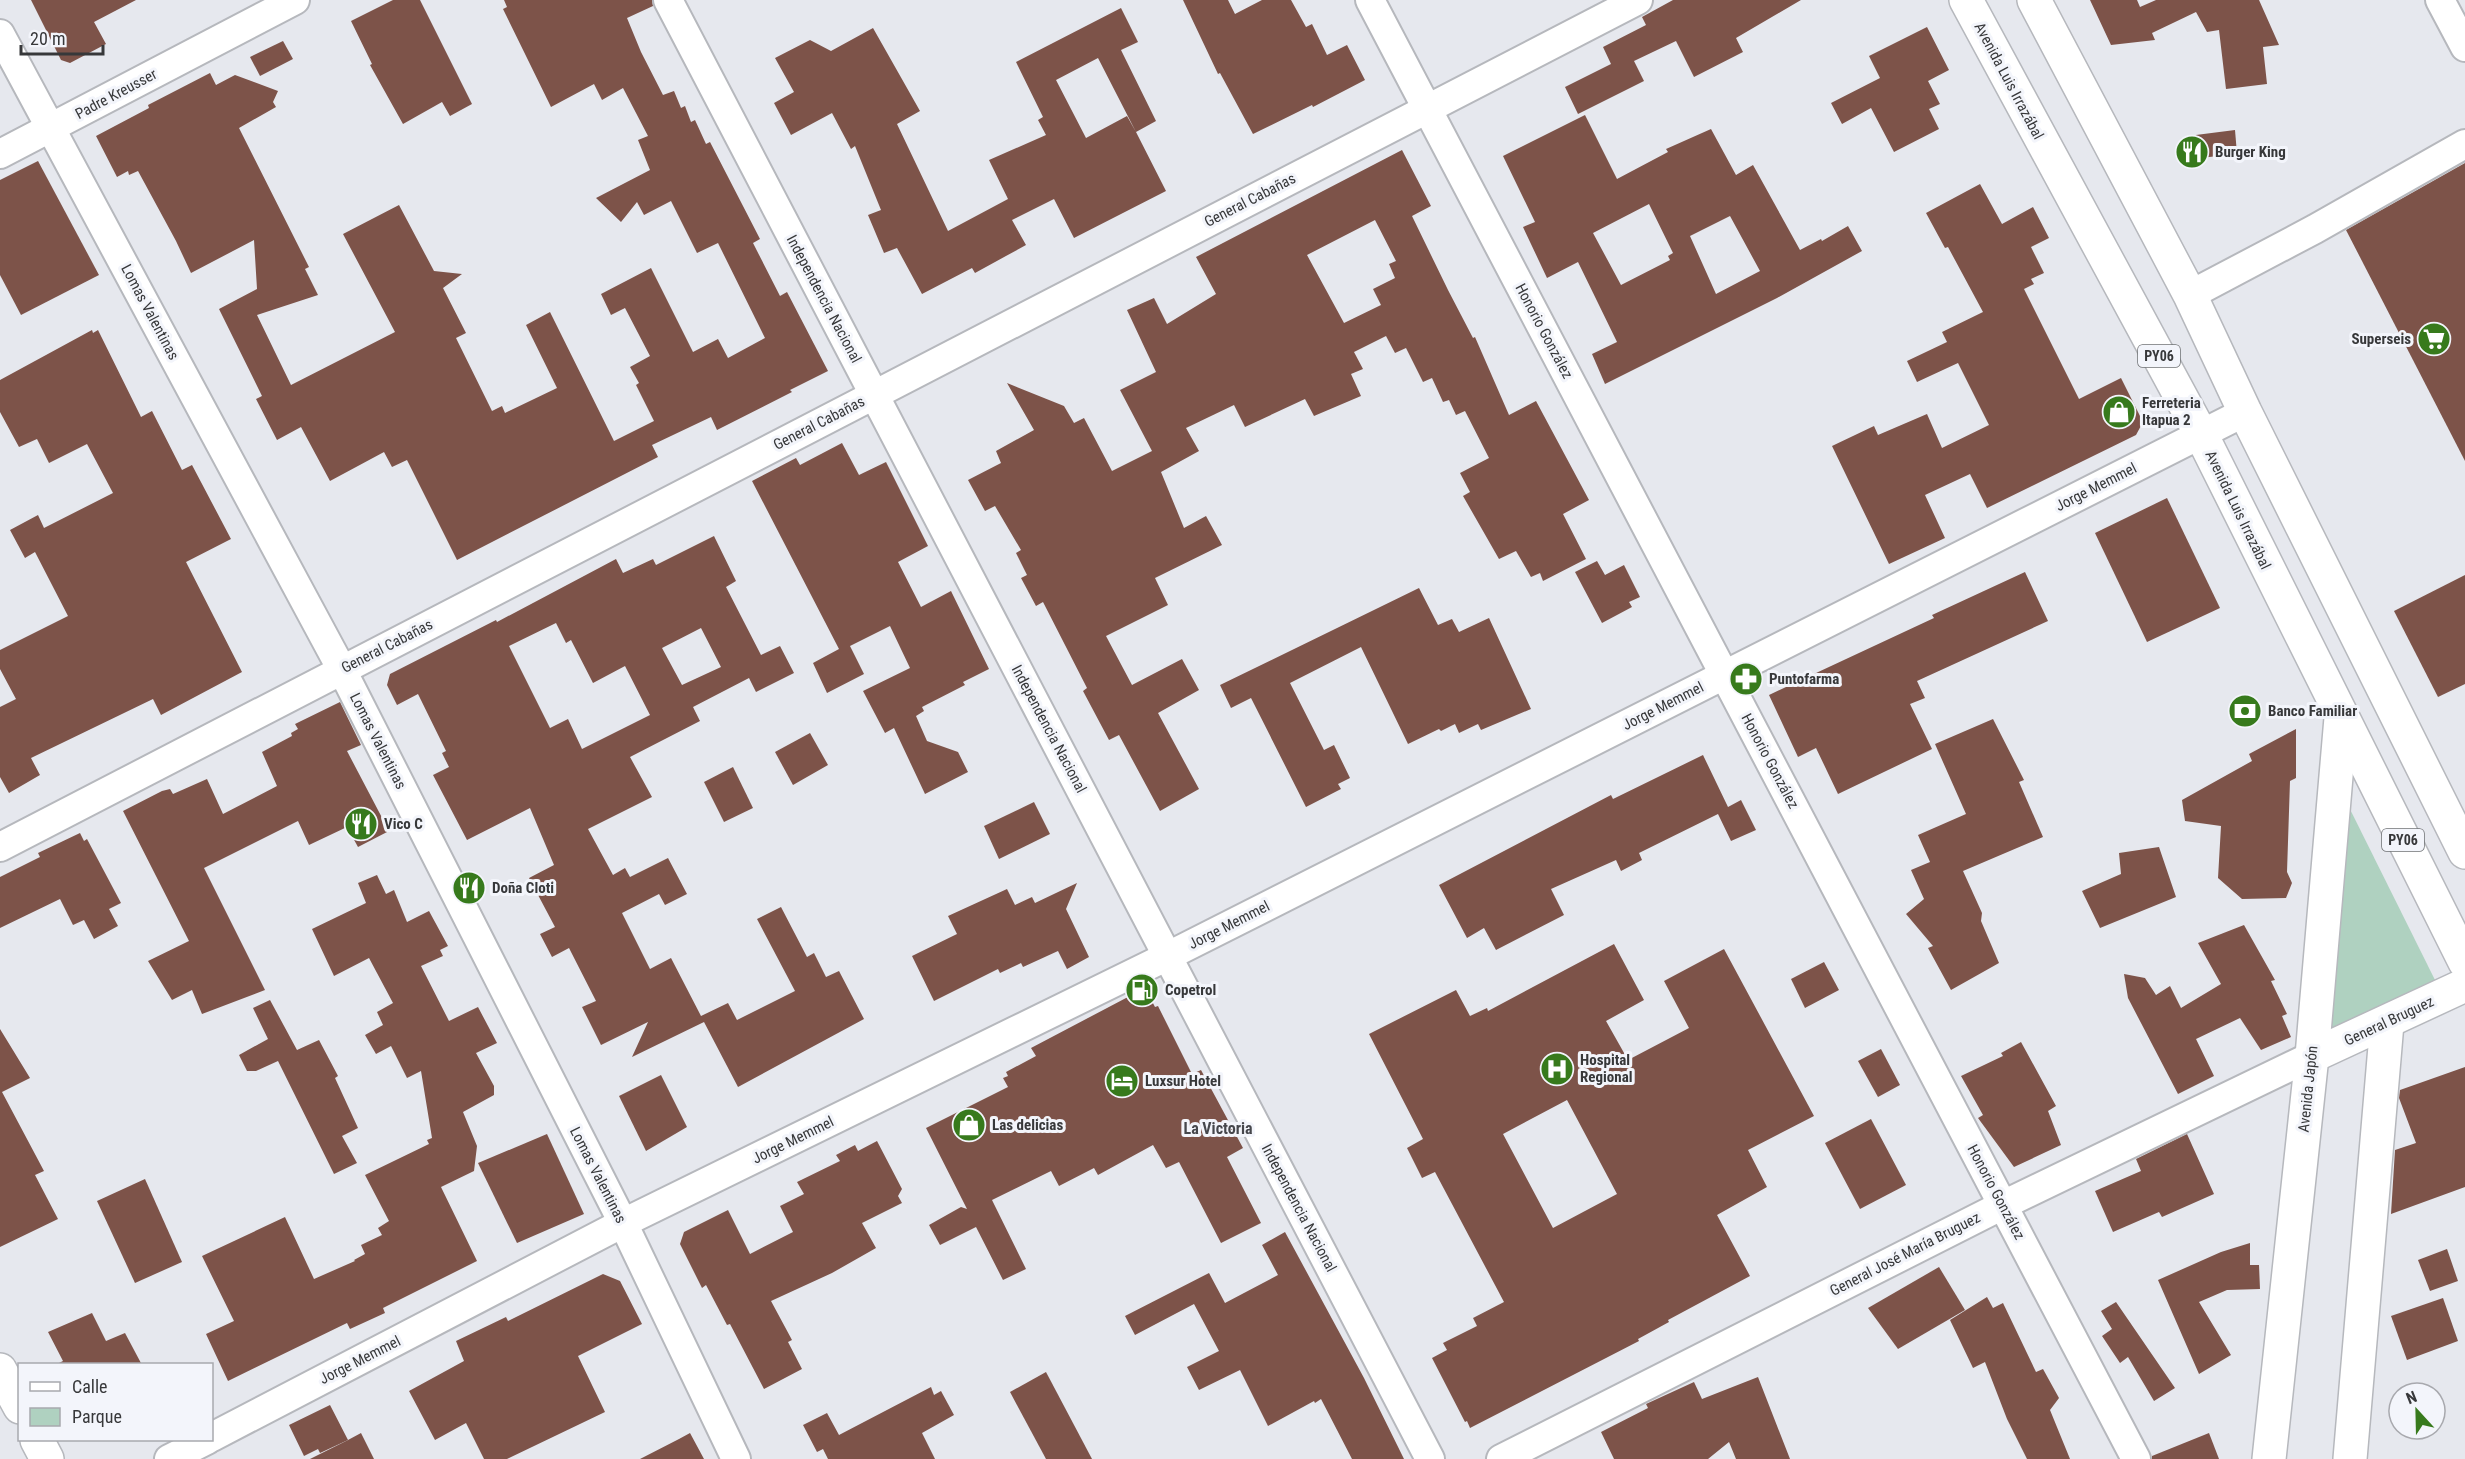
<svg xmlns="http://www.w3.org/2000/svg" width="2465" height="1459" font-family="'Roboto Condensed',sans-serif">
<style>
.green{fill:#afd1c0}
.building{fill:#7d5349;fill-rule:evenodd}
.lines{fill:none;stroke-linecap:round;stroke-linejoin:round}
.minor-casing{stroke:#b6b8bd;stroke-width:32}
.major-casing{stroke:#b6b8bd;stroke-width:36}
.highway-casing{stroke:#b6b8bd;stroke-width:36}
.minor{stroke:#fff;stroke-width:28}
.major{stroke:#fff;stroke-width:33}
.highway{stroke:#fff;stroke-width:33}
.labels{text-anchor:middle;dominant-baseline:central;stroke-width:6;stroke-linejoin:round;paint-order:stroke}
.shield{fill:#f3f5fb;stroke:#6f7174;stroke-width:1.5}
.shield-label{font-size:14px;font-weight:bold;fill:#37383a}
.street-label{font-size:15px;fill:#37383a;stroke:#f3f5fb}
.poi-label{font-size:15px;font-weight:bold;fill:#37383a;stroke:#f3f5fb;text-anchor:start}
.neighbourhood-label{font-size:16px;font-weight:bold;fill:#46474c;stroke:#f3f5fb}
</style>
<rect width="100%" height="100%" fill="#e6e8ee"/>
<path class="green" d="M2327 763 2435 980 2309 1039Z"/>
<g class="building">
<path d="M31 0H136L94 22 106 44 70 63 61 60Z"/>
<path d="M393 0H420L472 104 450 116 442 102 403 124 370 65 372 64 351 21Z"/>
<path d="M504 0H652L653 6 627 18 641 52 663 95 674 91 681 108 685 106 691 122 695 120 706 144 710 142 760 239 753 243 780 296 787 292 828 371 790 390 792 392 717 430 711 417 652 445 658 457 457 560 407 460 392 467 384 452 330 481 301 427 277 440 256 399 262 396 219 309 257 289 254 240 191 273 176 241 138 171 129 175 128 171 117 177 96 136 149 108 148 105 210 73 216 85 235 75 278 91 273 102 276 107 239 128 309 267 305 269 318 295 257 315 291 385 395 332 343 234 399 205 434 271 462 274 443 288 466 333 456 338 492 411 502 406 505 413 557 388 526 325 550 312 614 441 654 421 636 385 639 383 630 367 650 356 625 308 611 315 601 294 651 268 693 352 718 339 728 358 765 338 718 243 697 253 671 201 644 215 637 202 621 222 596 198 650 170 638 140 648 136 623 88 602 100 594 84 551 107 503 9 507 7Z"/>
<path d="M1183 0H1228L1235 14 1262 0H1291L1306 27 1312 24 1327 55 1347 45 1365 80 1313 107 1312 105 1253 134 1220 73 1218 74Z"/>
<path d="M1673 0H1801L1736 38 1743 52 1694 77 1676 41 1634 61 1644 81 1578 114 1565 87 1611 64 1603 47 1646 25 1642 17Z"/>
<path d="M2090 0H2137L2140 7 2156 0H2259L2279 45 2263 47 2267 84 2226 89 2219 30 2207 32 2196 12 2152 33 2155 40 2111 45Z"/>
<path d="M1121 8 1138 42 1121 50 1156 121 1136 132 1166 191 1074 238 1054 199 1012 220 1026 245 975 273 972 268 922 294 897 248 884 253 868 215 881 210 855 146 851 149 832 113 791 135 774 103 794 92 775 58 810 40 831 51 873 28 920 111 897 124 948 231 1008 199 989 160 1046 135 1038 120 1043 117 1016 62ZM1098 58 1136 132 1127 116 1086 138 1056 80Z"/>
<path d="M1927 27 1949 70 1928 81 1940 104 1929 109 1939 129 1894 152 1871 108 1842 124 1831 103 1880 78 1869 56Z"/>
<path d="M283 41 293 59 260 76 250 57Z"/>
<path d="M1585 115 1617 179 1668 152 1666 149 1711 129 1736 175 1753 165 1800 250 1821 239 1822 241 1848 226 1862 251 1777 298 1605 384 1592 354 1617 342 1578 262 1547 278 1523 227 1535 222 1503 156ZM1649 204 1673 253 1668 256 1670 260 1621 285 1593 233ZM1730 216 1760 271 1716 294 1690 236Z"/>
<path d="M2235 130 2237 154 2191 159 2188 136Z"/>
<path d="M1402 150 1431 206 1412 216 1448 290 1473 338 1475 337 1509 415 1536 401 1589 500 1563 514 1586 559 1543 581 1540 573 1531 577 1516 551 1499 559 1463 496 1470 492 1460 473 1489 458 1465 411 1456 415 1449 400 1443 402 1432 378 1423 382 1406 348 1395 353 1386 336 1354 352 1363 369 1351 374 1361 396 1314 416 1305 399 1245 427 1234 405 1186 428 1199 451 1161 472 1184 528 1206 516 1222 545 1155 578 1168 605 1106 636 1132 685 1182 659 1199 690 1158 713 1199 789 1160 811 1119 735 1109 740 1083 691 1087 688 1043 602 1036 606 1021 578 1027 575 1016 553 1021 550 995 506 985 511 968 480 1001 463 996 451 1034 430 1007 383 1064 406 1074 423 1084 418 1112 471 1152 451 1120 390 1156 372 1127 310 1154 298 1167 324 1216 294 1196 257ZM1375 220 1396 261 1389 264 1395 278 1373 289 1381 305 1344 323 1307 255Z"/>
<path d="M38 161 99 275 21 315 0 275V180Z"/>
<path d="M2465 163V461L2346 230Z"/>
<path d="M1980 184 2002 224 2033 207 2049 238 2031 247 2044 273 2031 279 2034 284 2024 289 2079 399 2121 378 2143 422 2136 435 1987 508 1970 474 1925 495 1945 538 1889 564 1832 446 1874 426 1878 435 1927 414 1942 448 1989 425 1958 363 1917 382 1907 361 1947 342 1942 332 1983 312 1948 247 1945 248 1926 213Z"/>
<path d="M92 330 93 333 98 330 141 417 152 411 182 470 192 465 231 539 186 562 242 672 161 715 153 699 31 758 40 775 9 793 0 777V707L16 699 0 669V650L68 616 35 552 25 558 10 530 38 515 44 528 113 493 87 444 49 463 37 439 19 447 0 412V380Z"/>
<path d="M842 443 859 475 886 462 928 546 898 562 921 607 951 591 989 669 963 682 965 685 922 707 924 711 916 716 927 741 958 752 968 772 925 794 894 728 885 733 863 691 910 668 890 626 850 646 864 674 827 693 813 663 839 649 752 481 796 458 800 465Z"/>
<path d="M2167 498 2220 608 2147 642 2095 533Z"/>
<path d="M714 536 736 581 726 587 761 655 780 646 794 673 756 692 749 678 693 707 700 721 630 757 652 797 588 829 613 875 625 868 630 877 668 858 687 894 665 905 659 894 622 913 650 969 671 958 701 1016 728 1003 737 1020 795 991 757 919 781 907 807 957 814 953 826 977 839 971 864 1019 738 1087 704 1022 632 1057 648 1022 601 1045 582 1007 596 1001 569 948 552 957 540 934 555 927 529 878 554 865 530 808 467 840 433 775 449 767 442 753 446 751 418 694 397 705 387 685 390 674 496 620 497 622 616 559 623 573 653 559 656 565ZM556 623 566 643 571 640 593 683 625 666 650 715 582 749 568 719 550 728 509 646ZM701 628 721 667 682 685 662 648Z"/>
<path d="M1597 561 1605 575 1624 565 1640 597 1629 602 1632 607 1602 623 1575 572Z"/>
<path d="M2025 572 2048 621 1917 681 1925 698 1910 704 1932 749 1838 794 1816 748 1798 757 1769 695 1934 618 1932 615Z"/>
<path d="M2465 575V684L2438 697 2394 611Z"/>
<path d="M1419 588 1438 625 1452 619 1459 632 1489 618 1531 709 1481 730 1478 724 1459 733 1455 724 1441 731 1439 729 1408 744 1361 647 1290 683 1324 750 1334 745 1350 778 1338 784 1341 789 1306 807 1251 698 1231 708 1220 685Z"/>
<path d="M340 702 361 745 347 751 389 831 358 847 347 827 309 845 298 821 204 868 265 990 202 1014 192 990 172 1000 148 961 189 941 123 811 162 791 170 789 173 794 207 779 223 814 277 786 262 752 292 736 291 733 298 729 295 724Z"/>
<path d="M1993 719 2024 780 2019 782 2043 837 1963 871 1982 913 1981 921 1999 963 1951 990 1928 948 1933 946 1906 914 1924 899 1911 870 1930 862 1918 835 1966 814 1935 744Z"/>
<path d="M2296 729V778L2290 781 2287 872 2292 883 2286 898 2242 899 2218 878 2221 826 2185 821 2182 800 2252 761 2249 754Z"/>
<path d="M810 733 828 765 793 785 775 752Z"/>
<path d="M1703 755 1728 807 1741 800 1756 830 1731 841 1718 814 1639 853 1642 860 1621 871 1616 860 1551 889 1564 915 1496 950 1484 928 1467 938 1439 885 1611 795 1613 799Z"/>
<path d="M733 767 753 808 724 822 704 782Z"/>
<path d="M1034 802 1050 834 999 859 984 826Z"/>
<path d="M80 833 84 841 87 839 121 903 109 909 118 926 94 939 84 920 73 925 60 899 0 928V877L40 857 38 853Z"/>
<path d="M2159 847 2176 897 2100 928 2082 891 2121 874 2119 853Z"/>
<path d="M377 875 386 894 394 890 407 922 429 911 448 946 440 950 443 956 421 966 449 1021 478 1007 497 1043 476 1053 494 1086V1095L463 1112 477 1146 474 1171 441 1187 477 1261 383 1308 385 1313 350 1329 347 1323 228 1381 206 1334 234 1321 202 1256 285 1217 314 1279 355 1261 354 1260 365 1254 361 1245 382 1235 378 1228 389 1221 365 1175 429 1144 427 1140 432 1138 421 1071 407 1078 391 1046 376 1054 365 1035 383 1025 377 1012 393 1003 369 958 334 976 312 929 366 903 358 883Z"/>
<path d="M1077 883 1066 909 1089 957 1067 969 1058 951 1023 967 1021 963 1000 973 998 969 934 1001 912 956 957 934 948 916 1007 889 1015 905 1032 897 1035 903Z"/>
<path d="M2244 925 2275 980 2271 981 2287 1014 2282 1016 2291 1037 2261 1050 2240 1018 2196 1039 2214 1076 2178 1094 2128 998 2124 974 2145 978 2156 995 2170 986 2181 1008 2221 984 2198 943Z"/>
<path d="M1614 944 1644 1000 1606 1021 1628 1060 1689 1028 1664 981 1724 949 1814 1116 1748 1150 1767 1187 1717 1215 1750 1276 1668 1320 1669 1322 1638 1339 1639 1341 1470 1428 1467 1421 1465 1422 1432 1358 1447 1350 1443 1343 1477 1326 1473 1318 1504 1302 1435 1172 1422 1178 1407 1148 1423 1139 1369 1034 1456 990 1470 1016 1487 1008 1488 1011ZM1567 1100 1617 1194 1553 1228 1503 1134Z"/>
<path d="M1824 962 1839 990 1805 1008 1791 979Z"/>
<path d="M1145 988 1155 1007 1158 1006 1192 1074 1201 1070 1243 1148 1227 1157 1261 1223 1221 1243 1179 1162 1166 1168 1153 1145 1098 1175 1094 1168 1059 1186 1051 1171 992 1200 1026 1269 1003 1280 976 1227 940 1245 929 1225 961 1207 967 1209 926 1128 1008 1087 1003 1078 1008 1076 1006 1072 1036 1056 1031 1048Z"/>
<path d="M270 1000 297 1050 319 1040 338 1076 335 1078 358 1128 342 1136 357 1163 334 1174 278 1061 256 1071H247L239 1055 268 1039 253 1008Z"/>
<path d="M0 1029 30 1078 2 1092 44 1171 35 1175 58 1219 0 1247Z"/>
<path d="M2021 1042 2056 1106 2048 1111 2061 1145 2014 1167 1978 1118 1983 1115 1961 1076 2003 1056 2001 1053Z"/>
<path d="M1881 1049 1900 1085 1878 1097 1858 1061Z"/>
<path d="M2465 1067V1187L2391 1214 2395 1150 2416 1143 2399 1098 2400 1090Z"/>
<path d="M661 1075 687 1127 646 1151 619 1096Z"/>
<path d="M1871 1119 1906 1185 1860 1209 1825 1143Z"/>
<path d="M547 1134 584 1214 517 1243 478 1163Z"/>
<path d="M2187 1134 2214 1194 2162 1217 2159 1212 2113 1232 2095 1191 2141 1171 2136 1159Z"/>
<path d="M877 1141 902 1189 898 1196 902 1203 862 1223 876 1248 832 1273 771 1301 792 1340 788 1342 802 1369 764 1389 730 1324 727 1325 706 1285 702 1288 680 1244 684 1232 728 1210 750 1254 793 1232 780 1206 804 1194 797 1182 840 1161 836 1155 855 1145 858 1151Z"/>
<path d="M145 1179 182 1262 135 1283 97 1201Z"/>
<path d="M1285 1232 1364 1378 1404 1459H1352L1321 1399 1315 1403 1314 1401 1268 1426 1240 1370 1199 1390 1187 1367 1219 1351 1194 1304 1135 1335 1125 1316 1209 1273 1225 1303 1278 1275 1262 1245Z"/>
<path d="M2250 1243V1265H2259L2260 1289 2227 1290 2199 1302 2231 1355 2199 1374 2158 1280 2221 1252Z"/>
<path d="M2447 1249 2458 1281 2430 1291 2418 1260Z"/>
<path d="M1939 1267 1965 1310 1898 1349 1868 1308Z"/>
<path d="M603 1274 620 1281 642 1324 578 1356 605 1412 507 1459H484L466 1423 435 1440 409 1391 464 1361 456 1341 506 1317 508 1321Z"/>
<path d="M1987 1297 1993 1308 2003 1303 2036 1372 2043 1369 2059 1398 2050 1410 2070 1459H2027L2007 1419 1985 1362 1973 1368 1950 1320Z"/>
<path d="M2443 1298 2458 1341 2407 1360 2391 1316Z"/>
<path d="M2116 1302 2175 1388 2154 1401 2128 1357 2120 1363 2102 1336 2112 1329 2101 1311Z"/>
<path d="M92 1313 106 1341 125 1333 142 1365H55L63 1361 48 1332Z"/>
<path d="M1046 1372 1092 1459H1046L1010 1392Z"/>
<path d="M1758 1377 1790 1459H1736L1729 1442 1708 1459H1614L1601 1432 1648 1408 1646 1404 1694 1382 1702 1399Z"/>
<path d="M931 1387 934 1395 941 1391 954 1415 922 1433 935 1459H828L823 1449 817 1452 803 1425 827 1413 839 1435Z"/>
<path d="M330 1405 348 1440 320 1453 318 1449 304 1456 289 1425Z"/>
<path d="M361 1433 374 1459H310L348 1440Z"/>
<path d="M690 1433 704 1459H640L679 1439Z"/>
<path d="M2209 1433 2219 1459H2152V1456Z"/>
</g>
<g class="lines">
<defs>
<g id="minor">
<path d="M668 0 1430 1459"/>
<path d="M1370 0 2136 1459"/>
<path d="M2440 0 2465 47"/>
<path d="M0 34 342 670 623 1223 736 1459"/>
<path d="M0 154 295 0"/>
<path d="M2190 295 2315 229 2465 144"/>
<path d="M0 847 1638 0"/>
<path d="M212 1437 623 1223 1168 956 2245 412"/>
<path d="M169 1459 207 1440"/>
<path d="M1501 1459 2003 1205 2312 1056"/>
</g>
<g id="major">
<path d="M2312 1056 2465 985"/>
<path d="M0 1370 20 1407"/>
<path d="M37 1440 47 1459"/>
<path d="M2269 1459 2312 1056 2341 718"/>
<path d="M2350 1459 2387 1023"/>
</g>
<g id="highway">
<path d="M1966 0 2201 434 2465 962"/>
<path d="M2034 0 2190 295 2245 412 2465 852"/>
</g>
</defs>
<use href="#minor" class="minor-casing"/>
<use href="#major" class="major-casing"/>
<use href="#highway" class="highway-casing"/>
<use href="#minor" class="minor"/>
<use href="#major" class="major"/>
<use href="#highway" class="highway"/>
</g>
<defs>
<symbol id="restaurant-disc" viewBox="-11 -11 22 22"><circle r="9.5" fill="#377a1c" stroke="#f3f5fb"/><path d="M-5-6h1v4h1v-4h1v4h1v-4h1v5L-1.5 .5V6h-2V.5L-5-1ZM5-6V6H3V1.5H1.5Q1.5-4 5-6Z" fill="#fff"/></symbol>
<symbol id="supermarket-disc" viewBox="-11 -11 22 22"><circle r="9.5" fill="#377a1c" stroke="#f3f5fb"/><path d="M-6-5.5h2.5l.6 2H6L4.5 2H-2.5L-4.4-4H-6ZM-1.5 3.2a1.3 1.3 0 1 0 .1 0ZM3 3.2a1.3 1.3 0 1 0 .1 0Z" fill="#fff"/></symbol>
<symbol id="shop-disc" viewBox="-11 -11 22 22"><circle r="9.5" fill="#377a1c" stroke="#f3f5fb"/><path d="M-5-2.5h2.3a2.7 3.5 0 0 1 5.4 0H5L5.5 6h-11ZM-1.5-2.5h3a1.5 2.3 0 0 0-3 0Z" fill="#fff"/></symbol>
<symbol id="pharmacy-disc" viewBox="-11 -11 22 22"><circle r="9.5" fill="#377a1c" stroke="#f3f5fb"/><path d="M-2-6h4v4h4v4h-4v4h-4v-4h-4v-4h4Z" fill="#fff"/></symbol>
<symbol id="bank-disc" viewBox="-11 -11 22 22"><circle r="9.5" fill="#377a1c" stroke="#f3f5fb"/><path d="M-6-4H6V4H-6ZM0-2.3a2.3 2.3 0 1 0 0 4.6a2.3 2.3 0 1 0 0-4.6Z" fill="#fff"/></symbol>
<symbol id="fuel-disc" viewBox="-11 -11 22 22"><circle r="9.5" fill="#377a1c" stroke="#f3f5fb"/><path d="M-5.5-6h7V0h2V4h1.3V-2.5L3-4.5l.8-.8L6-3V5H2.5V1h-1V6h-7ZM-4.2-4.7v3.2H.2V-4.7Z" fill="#fff"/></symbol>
<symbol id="hospital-disc" viewBox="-11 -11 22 22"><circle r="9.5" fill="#377a1c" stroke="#f3f5fb"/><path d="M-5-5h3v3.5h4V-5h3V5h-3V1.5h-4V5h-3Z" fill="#fff"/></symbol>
<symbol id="hotel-disc" viewBox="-11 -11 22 22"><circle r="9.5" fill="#377a1c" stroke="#f3f5fb"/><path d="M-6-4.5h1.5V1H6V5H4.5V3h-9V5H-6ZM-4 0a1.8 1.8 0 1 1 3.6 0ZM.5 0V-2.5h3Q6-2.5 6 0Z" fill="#fff"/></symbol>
</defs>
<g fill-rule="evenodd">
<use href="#restaurant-disc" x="2173" y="133" width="38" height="38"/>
<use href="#supermarket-disc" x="2415" y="320" width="38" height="38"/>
<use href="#shop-disc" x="2100" y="393" width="38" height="38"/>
<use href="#pharmacy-disc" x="1727" y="660" width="38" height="38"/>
<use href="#bank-disc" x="2226" y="692" width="38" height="38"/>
<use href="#restaurant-disc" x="342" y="805" width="38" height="38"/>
<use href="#restaurant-disc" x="450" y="869" width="38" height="38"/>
<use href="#fuel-disc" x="1123" y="971" width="38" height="38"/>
<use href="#hospital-disc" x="1538" y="1050" width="38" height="38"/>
<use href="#hotel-disc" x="1103" y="1062" width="38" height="38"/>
<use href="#shop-disc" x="950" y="1106" width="38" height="38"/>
</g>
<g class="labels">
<g class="shield">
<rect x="2138" y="345" width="42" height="22" rx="4.5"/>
<rect x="2382" y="829" width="42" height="22" rx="4.5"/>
</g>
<g class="shield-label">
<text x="2159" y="356">PY06</text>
<text x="2403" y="840">PY06</text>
</g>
<g class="street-label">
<text transform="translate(2009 81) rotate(62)">Avenida Luis Irrazábal</text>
<text transform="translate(116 94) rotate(-28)">Padre Kreusser</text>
<text transform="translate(1250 200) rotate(-27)">General Cabañas</text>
<text transform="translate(824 299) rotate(62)">Independencia Nacional</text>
<text transform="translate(150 312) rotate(62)">Lomas Valentinas</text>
<text transform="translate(1544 331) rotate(62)">Honorio González</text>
<text transform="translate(819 423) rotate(-27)">General Cabañas</text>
<text transform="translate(2096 487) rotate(-27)">Jorge Memmel</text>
<text transform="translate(2238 510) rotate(64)">Avenida Luis Irrazábal</text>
<text transform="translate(387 646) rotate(-27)">General Cabañas</text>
<text transform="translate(1663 706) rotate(-27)">Jorge Memmel</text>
<text transform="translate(1049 729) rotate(62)">Independencia Nacional</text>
<text transform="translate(378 741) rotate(63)">Lomas Valentinas</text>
<text transform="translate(1770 761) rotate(62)">Honorio González</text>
<text transform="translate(1229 925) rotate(-27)">Jorge Memmel</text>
<text transform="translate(2389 1021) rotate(-25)">General Bruguez</text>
<text transform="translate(2308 1089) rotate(-84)">Avenida Japón</text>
<text transform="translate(793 1140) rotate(-26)">Jorge Memmel</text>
<text transform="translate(598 1175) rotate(63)">Lomas Valentinas</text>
<text transform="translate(1996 1192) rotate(62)">Honorio González</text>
<text transform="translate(1299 1208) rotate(62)">Independencia Nacional</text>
<text transform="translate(1905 1254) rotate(-27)">General José María Bruguez</text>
<text transform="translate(360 1360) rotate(-27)">Jorge Memmel</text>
</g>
<g class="poi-label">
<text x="2215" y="152">Burger King</text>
<text x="2411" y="339" text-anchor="end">Superseis</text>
<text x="2142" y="403">Ferreteria<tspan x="2142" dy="17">Itapua 2</tspan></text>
<text x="1769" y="679">Puntofarma</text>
<text x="2268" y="711">Banco Familiar</text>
<text x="384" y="824">Vico C</text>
<text x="492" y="888">Doña Cloti</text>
<text x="1165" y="990">Copetrol</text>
<text x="1580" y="1060">Hospital<tspan x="1580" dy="17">Regional</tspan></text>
<text x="1145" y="1081">Luxsur Hotel</text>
<text x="992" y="1125">Las delicias</text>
</g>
<g class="neighbourhood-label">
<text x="1218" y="1128">La Victoria</text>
</g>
</g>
<rect x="18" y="1363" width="195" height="78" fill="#f3f5fb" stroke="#a8a9ae" stroke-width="1.5"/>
<rect x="30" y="1382" width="30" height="9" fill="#ffffff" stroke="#a8a9ae" stroke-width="1.5"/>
<text x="72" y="1393" font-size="18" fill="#37383a">Calle</text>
<rect x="30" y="1408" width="30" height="18" fill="#afd1c0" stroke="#a8a9ae" stroke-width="1.5"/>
<text x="72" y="1423" font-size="18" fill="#37383a">Parque</text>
<g transform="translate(2417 1411) rotate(338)"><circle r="28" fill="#f3f5fb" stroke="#a8a9ae" stroke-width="1.5"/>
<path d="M0-4.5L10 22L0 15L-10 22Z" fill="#377a1c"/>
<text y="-9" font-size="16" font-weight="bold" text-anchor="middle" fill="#37383a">N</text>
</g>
<path d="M21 45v9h82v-9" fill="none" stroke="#37383a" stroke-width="3"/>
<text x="30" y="45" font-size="18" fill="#37383a" stroke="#f3f5fb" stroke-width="4.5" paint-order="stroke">20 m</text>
</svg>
